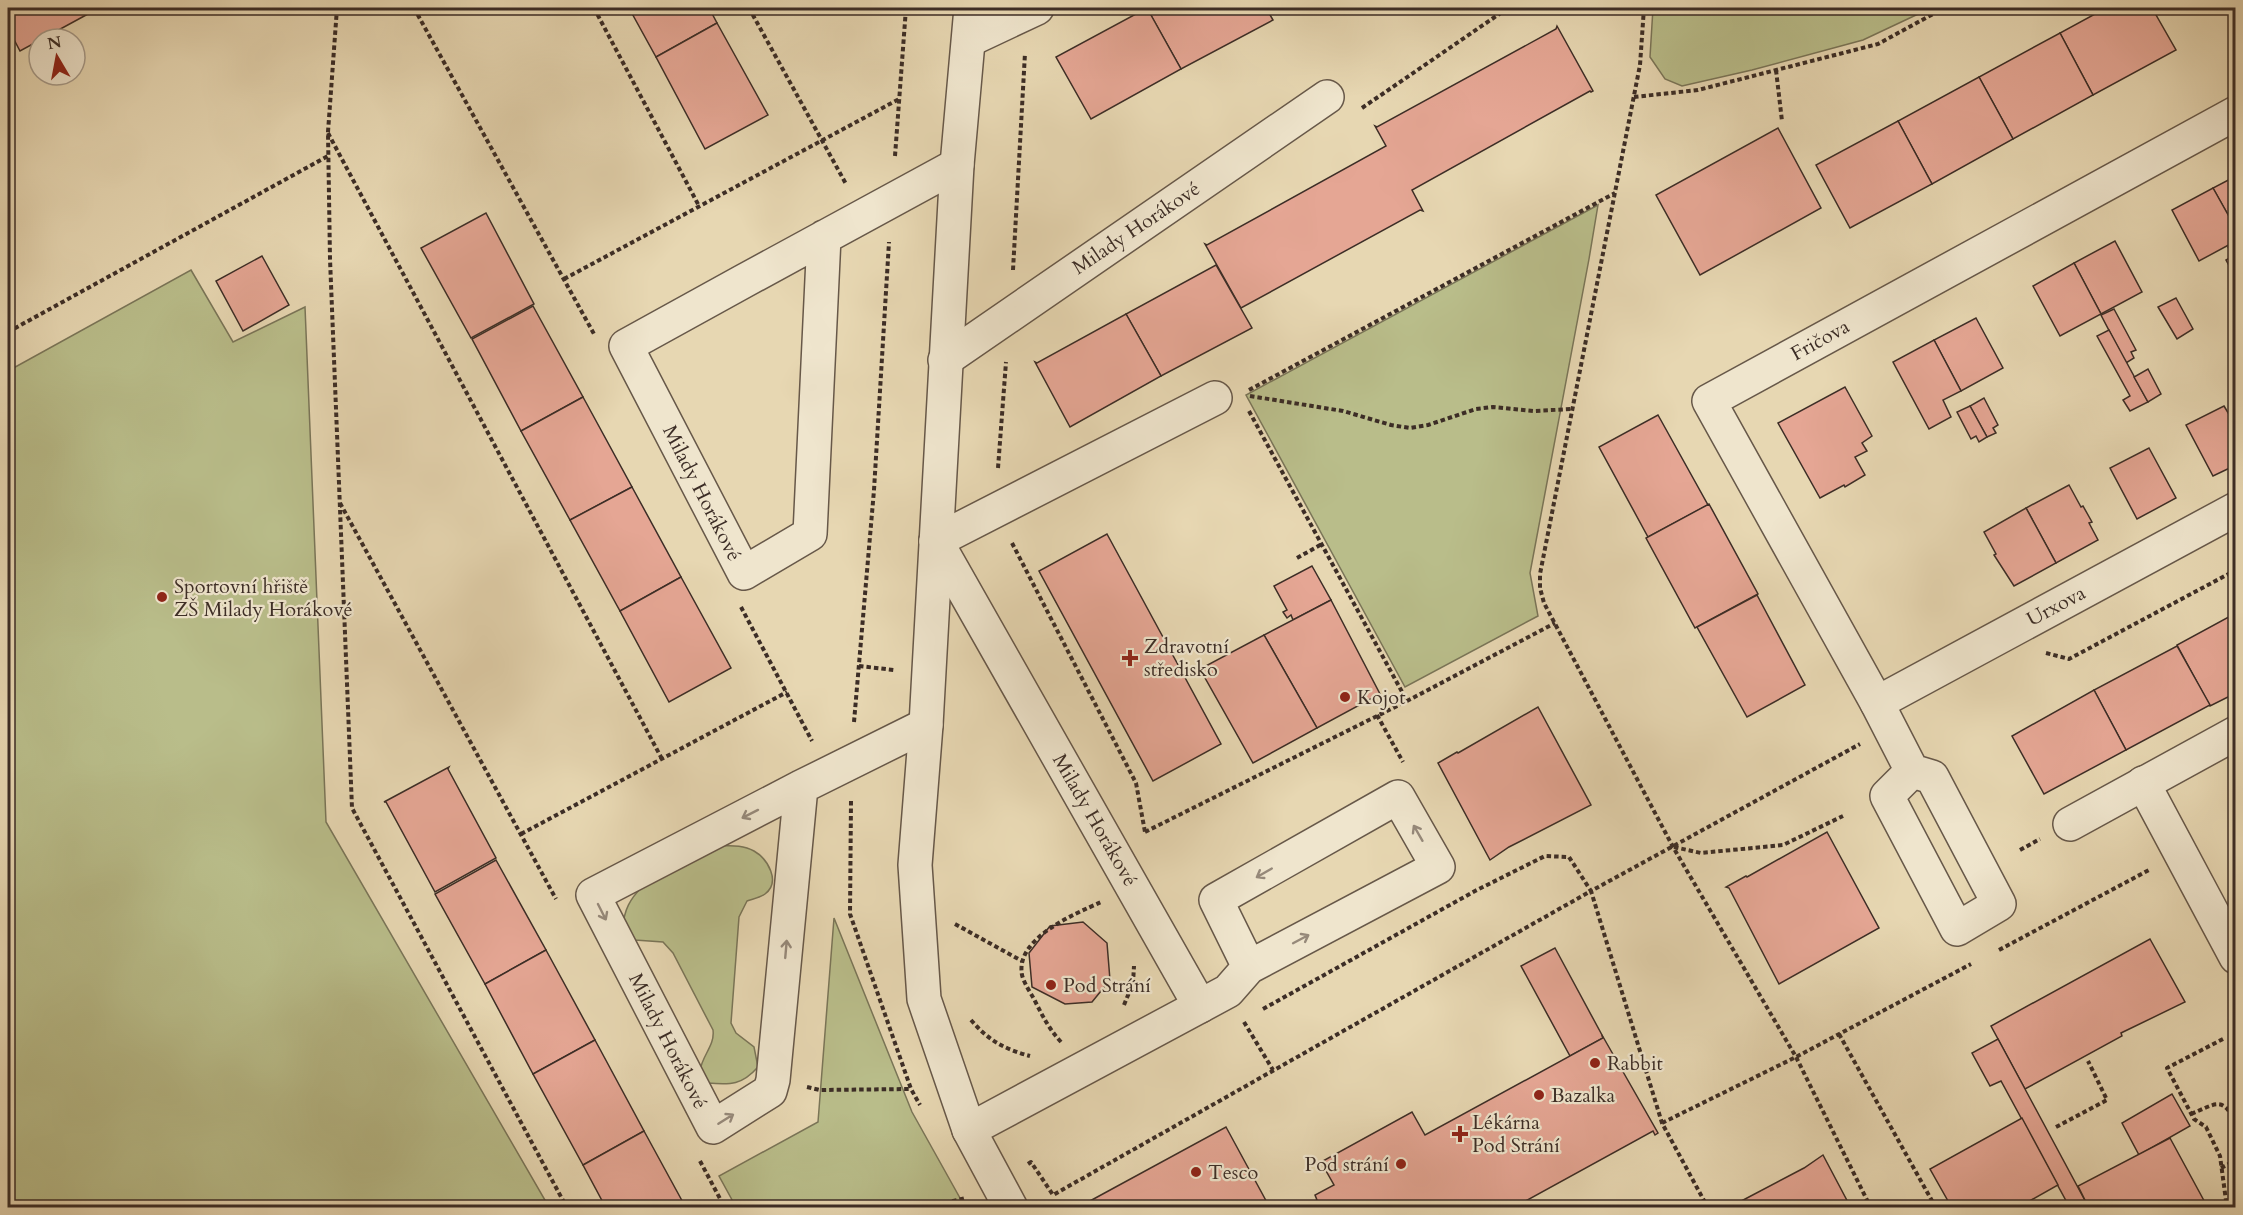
<svg xmlns="http://www.w3.org/2000/svg" width="2243" height="1215" font-family="Cardo,serif">
<style>
.green{fill:#b9bd8a;stroke:#7a7558;stroke-width:1.5}
.building{fill:#e5a694;stroke:#3c2d26;stroke-width:1.5}
.lines{fill:none;stroke-linecap:round;stroke-linejoin:round}
.minor-casing{stroke:#675849;stroke-width:36}
.path{stroke:#3c2d26;stroke-width:4;stroke-dasharray:4.5 3;stroke-linecap:butt}
.minor{stroke:#efe5cd;stroke-width:33}
.oneway{stroke:#96897a}
.poi-dot{fill:#8f2418;stroke:#efe5cd;stroke-width:2}
.labels{text-anchor:middle;dominant-baseline:central;stroke-width:4.5;stroke-linejoin:round;paint-order:stroke}
.street-label{font-size:20px;fill:#3c2d26;stroke:#efe5cd}
.poi-label{font-size:20px;fill:#3c2d26;stroke:#efe5cd;text-anchor:start}
</style>
<rect width="100%" height="100%" fill="#e7d7b2"/>
<filter id="stains"><feTurbulence type="fractalNoise" baseFrequency=".00333" numOctaves="4"/><feColorMatrix values="0 0 0 0 .2 0 0 0 0 .09 0 0 0 0 .02 0 0 0 .5 -.17"/></filter>
<radialGradient id="worn" r=".72"><stop offset=".6" stop-color="#630" stop-opacity="0"/><stop offset="1" stop-color="#630" stop-opacity=".3"/></radialGradient>
<g class="green">
<path d="M1653 8H1931L1863 40 1752 70 1682 86 1665 79 1650 57Z"/>
<path d="M1598 205 1589 259 1530 573 1538 616 1405 687 1246 395Z"/>
<path d="M191 270 233 342 305 307 326 822 549 1207H8V371Z"/>
<path d="M716 846C729 846 742 844 754 851 768 859 781 882 765 894 760 898 752 899 747 901L739 917 731 1023 736 1033 754 1047 758 1067C742 1085 731 1085 708 1083L700 1071C702 1055 715 1046 713 1030L673 953 663 942 635 940 623 927C624 910 630 899 642 887Z"/>
<path d="M834 918 912 1112 965 1207H736L719 1176 818 1122Z"/>
</g>
<g class="building">
<path d="M8 8H99L20 51 8 28Z"/>
<path d="M629 8H709L717 23 656 57Z"/>
<path d="M1147 8H1266L1273 20 1181 69Z"/>
<path d="M1147 8 1181 69 1091 119 1056 57Z"/>
<path d="M2106 8H2152L2176 50 2093 95 2060 33Z"/>
<path d="M717 23 768 115 705 149 656 57Z"/>
<path d="M1557 26 1593 91 1591 92 1590 91 1412 190 1423 211 1420 210 1241 308 1205 244 1207 245 1386 146 1375 126 1377 127 1556 29Z"/>
<path d="M2060 33 2093 95 2013 139 1979 77Z"/>
<path d="M1979 77 2013 139 1932 184 1898 121Z"/>
<path d="M1898 121 1932 184 1850 228 1816 165Z"/>
<path d="M1778 128 1821 208 1700 275 1656 195Z"/>
<path d="M2236 176V229L2213 188Z"/>
<path d="M2213 188 2236 229V241L2199 261 2172 210Z"/>
<path d="M486 213 534 304 471 338 421 248Z"/>
<path d="M2115 241 2142 292 2101 314 2074 263Z"/>
<path d="M2236 243V278L2226 260 2233 256 2228 247Z"/>
<path d="M262 256 289 305 243 331 216 281Z"/>
<path d="M2074 263 2101 314 2060 336 2033 286Z"/>
<path d="M1216 265 1252 328 1161 376 1126 314Z"/>
<path d="M2176 298 2193 329 2177 339 2158 307Z"/>
<path d="M533 306 583 397 521 431 472 339Z"/>
<path d="M2114 309 2136 350 2131 352 2134 358 2126 363 2101 315Z"/>
<path d="M1126 314 1161 376 1070 427 1035 362 1037 363Z"/>
<path d="M1976 318 2003 368 1961 391 1934 340Z"/>
<path d="M2109 330 2148 402 2130 411 2123 400 2130 396 2097 336Z"/>
<path d="M1934 340 1961 391 1943 400 1951 417 1929 429 1893 362Z"/>
<path d="M2148 369 2161 394 2148 402 2134 377Z"/>
<path d="M1845 387 1872 436 1862 443 1867 451 1855 457 1865 475 1845 487 1844 485 1820 498 1778 423Z"/>
<path d="M583 397 632 487 570 520 521 431Z"/>
<path d="M1984 398 1998 425 1993 428 1996 433 1987 437 1970 406Z"/>
<path d="M1970 406 1987 437 1979 442 1976 436 1971 439 1957 412Z"/>
<path d="M2224 406 2236 426V465L2213 476 2186 425Z"/>
<path d="M1658 415 1708 505 1648 537 1599 447Z"/>
<path d="M2149 448 2176 498 2137 519 2110 468Z"/>
<path d="M2069 485 2081 507 2083 506 2092 522 2089 523 2098 540 2056 563 2026 508Z"/>
<path d="M632 487 681 577 620 611 570 520Z"/>
<path d="M1709 504 1758 594 1695 628 1646 538Z"/>
<path d="M2026 508 2056 563 2014 586 1994 555 1996 554 1984 532Z"/>
<path d="M1107 534 1221 744 1153 781 1039 571Z"/>
<path d="M1312 566 1331 600 1293 620 1291 615 1287 618 1283 612 1287 610 1274 586Z"/>
<path d="M681 577 731 668 669 702 620 611Z"/>
<path d="M1757 595 1805 685 1747 717 1697 627Z"/>
<path d="M1331 600 1380 694 1317 728 1264 635Z"/>
<path d="M2236 613V693L2210 706 2177 645Z"/>
<path d="M1264 635 1317 728 1253 763 1200 669Z"/>
<path d="M2177 646 2210 705 2126 750 2094 690Z"/>
<path d="M2094 690 2126 750 2044 794 2012 736Z"/>
<path d="M1538 707 1591 805 1509 847 1490 860 1438 763 1457 752 1458 753Z"/>
<path d="M449 767 448 769 496 858 435 892 386 802H384Z"/>
<path d="M1827 832 1879 928 1779 984 1729 888 1726 887 1746 876 1747 877Z"/>
<path d="M496 860 546 950 485 984 435 894Z"/>
<path d="M1083 922 1107 943 1110 980 1092 1002 1065 1004 1032 987 1029 953 1050 926Z"/>
<path d="M2150 939 2185 1002 2121 1033 2122 1036 2025 1089 1991 1026Z"/>
<path d="M1555 948 1602 1035 1603 1038 1570 1056 1521 966Z"/>
<path d="M546 950 595 1040 533 1074 485 984Z"/>
<path d="M1602 1035 1658 1133 1655 1135 1653 1131 1513 1208H1293L1306 1201 1308 1205 1317 1200 1315 1195 1334 1185 1321 1162 1412 1112 1425 1135 1603 1038Z"/>
<path d="M1998 1039 2025 1089 2089 1208H2070L2001 1081 1990 1086 1972 1053Z"/>
<path d="M595 1040 644 1131 583 1165 533 1074Z"/>
<path d="M2172 1094 2190 1126 2139 1155 2122 1123Z"/>
<path d="M2022 1118 2058 1185 2017 1208H1952L1930 1169Z"/>
<path d="M1226 1127 1270 1208H1077Z"/>
<path d="M644 1131 686 1208H606L583 1165Z"/>
<path d="M2170 1138 2208 1208H2089L2078 1186Z"/>
<path d="M1823 1155 1851 1208H1728L1804 1168Z"/>
</g>
<g class="lines">
<defs>
<g id="minor">
<path d="M971 8 957 165 926 725 915 865 924 999 969 1130 1011 1208"/>
<path d="M969 40 1037 8"/>
<path d="M824 237 810 534 744 573 626 346C736 285 846 225 957 165"/>
<path d="M945 360 1327 97"/>
<path d="M936 541 1200 1006"/>
<path d="M936 541 1215 398"/>
<path d="M1877 703 2236 509"/>
<path d="M1912 771 1887 796 1957 929 1999 904 1932 777 1912 771 1877 703 1709 401 2236 113"/>
<path d="M2143 783 2236 957"/>
<path d="M801 787 773 1080 770 1091 713 1127 593 895 801 787 926 725"/>
<path d="M2070 824 2236 733"/>
<path d="M969 1130 1228 991 1249 967 1438 867 1398 797 1216 900 1249 967"/>
</g>
</defs>
<use href="#minor" class="minor-casing"/>
<g class="path">
<path d="M337 8 328 132 330 259 352 808 567 1208"/>
<path d="M414 8 594 334"/>
<path d="M594 8 699 206"/>
<path d="M749 8 846 184"/>
<path d="M1644 8 1640 65 1540 574V588L1544 603 1673 847 1796 1057 1871 1208"/>
<path d="M1776 70 1782 121"/>
<path d="M1634 97 1698 90 1878 44 1944 8"/>
<path d="M1362 108 1508 8"/>
<path d="M328 133 662 759"/>
<path d="M895 156 906 8"/>
<path d="M1013 270 1025 53"/>
<path d="M564 279 901 98"/>
<path d="M8 332 328 156"/>
<path d="M1249 390 1615 193"/>
<path d="M1250 396 1343 411 1391 425 1410 428 1428 425 1476 409 1493 407 1534 411 1572 409"/>
<path d="M1249 411 1407 701"/>
<path d="M998 468 1006 362"/>
<path d="M340 503 556 899"/>
<path d="M1012 543 1136 783 1145 832"/>
<path d="M1297 558 1322 544"/>
<path d="M741 607 812 741"/>
<path d="M2046 653 2069 659 2236 570"/>
<path d="M859 666 894 670"/>
<path d="M1377 715 1403 762"/>
<path d="M854 722 874 490 889 242"/>
<path d="M851 801 850 914 911 1089 920 1105"/>
<path d="M1145 832 1407 701 1555 623"/>
<path d="M521 834 787 692"/>
<path d="M1674 847 1701 853 1783 845 1843 816"/>
<path d="M2020 850 2040 839"/>
<path d="M955 924 1022 961"/>
<path d="M1999 950 2149 870"/>
<path d="M1124 1005 1133 983 1134 966"/>
<path d="M1263 1009 1475 891 1545 856 1569 857 1591 891 1860 744"/>
<path d="M971 1020C988 1040 1004 1049 1030 1056"/>
<path d="M1244 1022 1273 1070"/>
<path d="M1839 1034 1936 1208"/>
<path d="M2223 1039 2167 1068 2194 1119 2206 1127 2220 1156 2227 1208"/>
<path d="M1061 1042C1049 1029 1042 1015 1034 999 1030 992 1024 983 1022 975 1015 938 1075 914 1101 902"/>
<path d="M807 1087 820 1090 911 1089"/>
<path d="M2191 1114C2216 1104 2222 1095 2236 1123"/>
<path d="M1662 1123 1796 1057 1971 964"/>
<path d="M2056 1127 2107 1100 2088 1061"/>
<path d="M700 1161 725 1208"/>
<path d="M1028 1164 1031 1162 1053 1195 1591 891 1662 1123 1708 1208"/>
<path d="M2221 1168 2236 1160"/>
<path d="M923 1208 966 1198"/>
</g>
<use href="#minor" class="minor"/>
</g>
<defs><path id="oneway-shaft" d="M-6 0H5M1.5-3L5.5 0L1.5 3" fill="none" stroke-width="1.6" stroke-linecap="round" stroke-linejoin="round" transform="scale(1.5)"/></defs>
<g class="oneway">
<use href="#oneway-shaft" transform="translate(750 814) rotate(153)"/>
<use href="#oneway-shaft" transform="translate(1418 833) rotate(-120)"/>
<use href="#oneway-shaft" transform="translate(1264 873) rotate(150)"/>
<use href="#oneway-shaft" transform="translate(602 912) rotate(63)"/>
<use href="#oneway-shaft" transform="translate(1301 939) rotate(-28)"/>
<use href="#oneway-shaft" transform="translate(786 949) rotate(-85)"/>
<use href="#oneway-shaft" transform="translate(726 1119) rotate(-32)"/>
</g>
<g class="poi-dot">
<circle cx="162" cy="597" r="6"/>
<path d="M1127 649h6v6h6v6h-6v6h-6v-6h-6v-6h6z"/>
<circle cx="1345" cy="697" r="6"/>
<circle cx="1051" cy="985" r="6"/>
<circle cx="1595" cy="1063" r="6"/>
<circle cx="1539" cy="1095" r="6"/>
<path d="M1457 1125h6v6h6v6h-6v6h-6v-6h-6v-6h6z"/>
<circle cx="1401" cy="1164" r="6"/>
<circle cx="1196" cy="1172" r="6"/>
</g>
<g class="labels">
<g class="street-label">
<text transform="translate(1136 228) rotate(-34)">Milady Horákové</text>
<text transform="translate(1820 340) rotate(-29)">Fričova</text>
<text transform="translate(702 493) rotate(63)">Milady Horákové</text>
<text transform="translate(2056 606) rotate(-28)">Urxova</text>
<text transform="translate(1095 820) rotate(60)">Milady Horákové</text>
<text transform="translate(668 1041) rotate(63)">Milady Horákové</text>
</g>
<g class="poi-label">
<text x="174" y="586">Sportovní hřiště<tspan x="174" dy="23">ZŠ Milady Horákové</tspan></text>
<text x="1144" y="646">Zdravotní<tspan x="1144" dy="23">středisko</tspan></text>
<text x="1357" y="697">Kojot</text>
<text x="1063" y="985">Pod Strání</text>
<text x="1607" y="1063">Rabbit</text>
<text x="1551" y="1095">Bazalka</text>
<text x="1472" y="1122">Lékárna<tspan x="1472" dy="23">Pod Strání</tspan></text>
<text x="1389" y="1164" text-anchor="end">Pod strání</text>
<text x="1208" y="1172">Tesco</text>
</g>
</g>
<rect width="2243" height="1215" fill="none" stroke="#e7d7b2" stroke-width="30"/>
<rect x="9" y="9" width="2225" height="1197" fill="none" stroke="#3c2d26" stroke-width="3"/>
<rect x="15" y="15" width="2213" height="1185" fill="none" stroke="#3c2d26" stroke-width="1.5"/>
<g transform="translate(57 57) rotate(350)"><circle r="28" fill="#efe5cd" stroke="#a79b8a" stroke-width="1.5"/>
<path d="M0-4.5L10 22L0 15L-10 22Z" fill="#8f2418"/>
<text y="-9" font-size="16" font-weight="bold" text-anchor="middle" fill="#3c2d26">N</text>
</g>
<rect width="100%" height="100%" filter="url(#stains)"/>
<rect width="100%" height="100%" fill="url(#worn)"/>
</svg>
